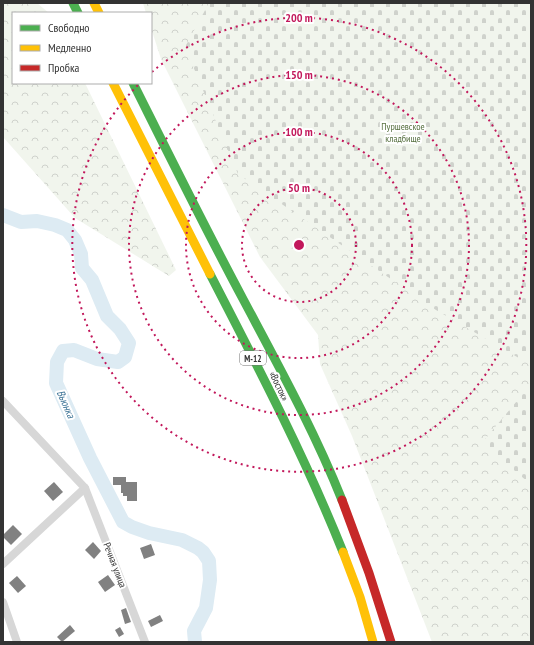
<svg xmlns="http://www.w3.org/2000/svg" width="534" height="645" font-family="'PT Sans Narrow',sans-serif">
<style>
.forest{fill:url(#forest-crowns)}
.cemetery{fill:url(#cemetery-stones)}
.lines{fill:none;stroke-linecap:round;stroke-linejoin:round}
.river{stroke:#ddebf3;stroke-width:14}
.building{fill:#818181}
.street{stroke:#d7d7d7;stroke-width:8}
.fast{stroke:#4caf50;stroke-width:9}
.slow{stroke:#ffc107;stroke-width:9}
.jam{stroke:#c62828;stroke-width:9}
.ring{fill:none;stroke:#c2185b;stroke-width:2;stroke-dasharray:2 4}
.labels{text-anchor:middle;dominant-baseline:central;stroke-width:4;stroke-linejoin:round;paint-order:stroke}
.shield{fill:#fff;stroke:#707070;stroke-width:1}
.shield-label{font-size:9px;font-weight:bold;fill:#333}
.park-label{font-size:10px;fill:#56703f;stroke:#fff}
.street-label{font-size:10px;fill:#333;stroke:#fff}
.water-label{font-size:11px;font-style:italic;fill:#3f7597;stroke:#fff}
.centre{fill:#c2185b;stroke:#fff;stroke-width:2}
.ring-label{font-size:12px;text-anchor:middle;font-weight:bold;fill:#c2185b;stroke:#fff;stroke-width:4;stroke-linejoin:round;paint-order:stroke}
</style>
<defs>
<pattern id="forest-crowns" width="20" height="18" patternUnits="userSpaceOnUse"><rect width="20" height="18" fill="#f1f5ed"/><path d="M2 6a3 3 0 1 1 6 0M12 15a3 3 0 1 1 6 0" fill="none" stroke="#cfd2cc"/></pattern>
<pattern id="cemetery-stones" width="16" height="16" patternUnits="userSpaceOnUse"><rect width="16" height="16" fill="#f1f5ed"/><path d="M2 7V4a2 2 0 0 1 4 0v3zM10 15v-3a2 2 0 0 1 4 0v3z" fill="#cfd2cc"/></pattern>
</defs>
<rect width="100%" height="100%" fill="#fff"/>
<g class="forest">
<path d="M3 3H37L49 13H13V83H85L176 270 169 276 75 218 3 137Z"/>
<path d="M143 3H531V642H432L352 436 320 364 318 335 260 257 161 59 151 28V13H146Z"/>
</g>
<g class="cemetery">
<path d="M209 3H531V365L436 310 238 174 185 47Z"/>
<path d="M531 384V479L528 482 482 443Z"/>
</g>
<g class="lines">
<path class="river" d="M3 215 21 222 37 221 55 225 67 230 75 240 81 254 82 268 92 280 107 316 120 329 129 343 125 357 118 362 97 359 74 350 63 351 57 362 56 383 90 458 123 522 132 527 149 533 182 540 198 548 203 552 209 561 210 580 206 608 194 631 195 642"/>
</g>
<g class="building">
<path d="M113 477H126V482H137V501H127V496H123V493H121V485H113Z"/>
<path d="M54 482 63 492 53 501 44 491Z"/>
<path d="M13 525 22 534 11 545 3 537V535Z"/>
<path d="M93 542 101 551 94 559 85 550Z"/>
<path d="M151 544 155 555 144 559 140 548Z"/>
<path d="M108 575 115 585 105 592 98 582Z"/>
<path d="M17 576 26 586 18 593 9 583Z"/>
<path d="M126 608 131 622 125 624 121 610Z"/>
<path d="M160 615 163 621 151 627 148 621Z"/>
<path d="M70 625 75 631 62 642 57 637Z"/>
<path d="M120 627 124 634 119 637 115 630Z"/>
</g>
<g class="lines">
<g class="street">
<path d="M3 401 85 488 3 564"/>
<path d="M85 488 145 642"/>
<path d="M3 602 17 642"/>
</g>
<g class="fast">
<path d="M73 3 78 13"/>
<path d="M133 83C169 155 205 228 243 299 278 365 314 430 342 500"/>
<path d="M210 274C257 365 305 457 343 552"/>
</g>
<g class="slow">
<path d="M94 3 99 13"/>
<path d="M113 83 210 274"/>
<path d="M343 552 360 597 373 642"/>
</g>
<path class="jam" d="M342 500 369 573 391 642"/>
</g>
<g class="ring">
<circle cx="299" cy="245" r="57"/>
<circle cx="299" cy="245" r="113"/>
<circle cx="299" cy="245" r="170"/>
<path d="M152 72A227 227 0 1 1 140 83"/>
</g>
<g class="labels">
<rect class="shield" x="240" y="351" width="26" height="14" rx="3"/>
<g class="shield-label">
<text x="253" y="358">М-12</text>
</g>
<g class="park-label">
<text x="403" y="126">Пуршевское<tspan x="403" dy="12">кладбище</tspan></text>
</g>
<g class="street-label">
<text transform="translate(279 386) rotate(64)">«Восток»</text>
<text transform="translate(115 565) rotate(69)">Речная улица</text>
</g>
<g class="water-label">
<text transform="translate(66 404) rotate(66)">Вьюнка</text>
</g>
</g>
<circle cx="299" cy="245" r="6" class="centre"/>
<g class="ring-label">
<text x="299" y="22">200 m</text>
<text x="299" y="79">150 m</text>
<text x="299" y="136">100 m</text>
<text x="299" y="192">50 m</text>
</g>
<rect width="534" height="645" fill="none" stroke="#333333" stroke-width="8"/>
<rect x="12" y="12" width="140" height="72" fill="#ffffff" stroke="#adadad"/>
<rect x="20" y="25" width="20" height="6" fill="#4caf50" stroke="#adadad"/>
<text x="48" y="32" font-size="12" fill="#333333">Свободно</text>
<rect x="20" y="45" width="20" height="6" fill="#ffc107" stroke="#adadad"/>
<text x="48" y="52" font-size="12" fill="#333333">Медленно</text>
<rect x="20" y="65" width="20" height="6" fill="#c62828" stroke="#adadad"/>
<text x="48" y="72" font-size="12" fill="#333333">Пробка</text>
</svg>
